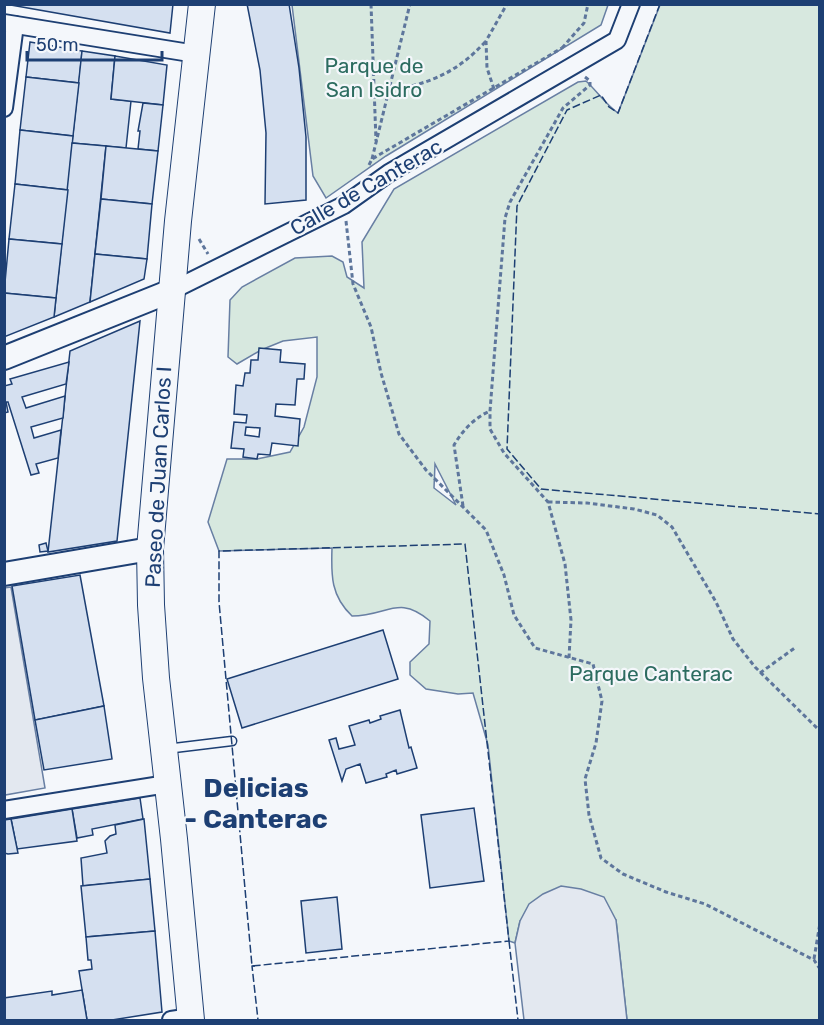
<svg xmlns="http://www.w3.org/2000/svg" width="824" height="1025" font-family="Rubik,sans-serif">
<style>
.green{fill:#d7e8df;stroke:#687fa3;stroke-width:1.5;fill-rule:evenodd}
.parking{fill:#e3e8f0;stroke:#687fa3;stroke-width:1.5}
.building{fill:#d5e0f0;stroke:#1d3f73;stroke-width:1.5;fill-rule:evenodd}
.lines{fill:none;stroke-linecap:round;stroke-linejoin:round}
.lane-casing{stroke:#1d3f73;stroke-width:11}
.street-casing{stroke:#1d3f73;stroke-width:20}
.secondary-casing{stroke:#1d3f73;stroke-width:26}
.primary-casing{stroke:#1d3f73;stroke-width:28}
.path{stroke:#5e769c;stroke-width:3;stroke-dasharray:4.5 3;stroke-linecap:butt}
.lane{stroke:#f4f7fb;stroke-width:8}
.street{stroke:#f4f7fb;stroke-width:16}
.secondary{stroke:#f4f7fb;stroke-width:22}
.primary{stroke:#f4f7fb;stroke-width:26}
.fence{stroke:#1d3f73;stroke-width:1.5;stroke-dasharray:8 3;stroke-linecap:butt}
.labels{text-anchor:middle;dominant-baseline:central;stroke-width:4.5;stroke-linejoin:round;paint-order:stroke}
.park-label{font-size:21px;fill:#2c6c60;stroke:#f4f7fb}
.street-label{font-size:21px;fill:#1d3f73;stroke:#f4f7fb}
.district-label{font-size:27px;font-weight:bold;fill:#1d3f73;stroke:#f4f7fb}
</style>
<rect width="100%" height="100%" fill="#f4f7fb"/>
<g class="green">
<path d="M292 5V4L608 5 601 25 386 156 326 198 313 176Z"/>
<path d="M660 5H819V1020H627L616 920 520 921 515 943 509 941 488 745 473 693 458 694 426 689 410 675V662L429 644 430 621C398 594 388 616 352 616 331 596 331 576 332 548L219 551 208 522 227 459H257L290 452 304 427 317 377V337L283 341 261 350 237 364 228 357 230 300 242 287 295 258 332 256 343 262 347 277 364 288 362 242 394 189 578 82 586 81C597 91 606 105 618 113ZM435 464 456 505 434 488Z"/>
</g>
<g class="parking">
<path d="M11 587 45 788 5 795 4 588Z"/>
<path d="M561 886 581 889 604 897 616 920 627 1020H524L515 943 520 921 529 904 543 894Z"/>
</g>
<g class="building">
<path d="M5 4H173L170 33Z"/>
<path d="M247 4H289L299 68 306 137V200L265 204 266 133 260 70Z"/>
<path d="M30 42 82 51 79 83 26 77Z"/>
<path d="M82 51 115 56 111 99 131 101 126 148 72 143Z"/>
<path d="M115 56 167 65 163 105 111 99Z"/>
<path d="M26 77 79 83 73 136 20 130Z"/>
<path d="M143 103 163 105 158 151 138 149 140 131H138Z"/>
<path d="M20 130 73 136 68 190 15 184Z"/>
<path d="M72 143 106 146 90 302 54 317Z"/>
<path d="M106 146 158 151 152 204 101 199Z"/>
<path d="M15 184 68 190 62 244 9 239Z"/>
<path d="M101 199 152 204 147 259 95 254Z"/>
<path d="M9 239 62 244 56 298 4 293Z"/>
<path d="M95 254 147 259 144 279 90 302Z"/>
<path d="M4 293 56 298 54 317 4 337Z"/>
<path d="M140 321 117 541 48 552 70 351Z"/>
<path d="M259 348 281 350 280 362 305 364 304 379H297L295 405 276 404 275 416 300 419 298 446 272 443 270 455 258 454 257 459 243 457 244 449 231 448 234 422 246 423 247 415 234 414 236 385 243 386 245 373H250L251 360H258ZM246 427 260 428 259 437 245 435Z"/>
<path d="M69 362 66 384 22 397 26 408 65 396 63 418 31 427 34 438 61 430 58 458 36 464 39 473 31 475 8 402H6L8 412 4 413V386L12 384 10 379Z"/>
<path d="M46 543 48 551 40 552 39 545Z"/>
<path d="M80 575 104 706 35 720 12 586Z"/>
<path d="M383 630 398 679 242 728 227 679Z"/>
<path d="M104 706 112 759 44 770 35 720Z"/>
<path d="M400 710 409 748 411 747 417 768 397 774 396 770 386 774 387 777 366 783 360 764 346 769 342 781 329 740 336 738 339 749 355 745 349 726 369 720 370 723 381 719 380 716Z"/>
<path d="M140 798 143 819 92 829 93 835 77 838 72 809Z"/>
<path d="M474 808 484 881 430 888 421 815Z"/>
<path d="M72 809 77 841 17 849 11 819Z"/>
<path d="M11 819 18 853 8 854 4 853V820Z"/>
<path d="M144 819 150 879 83 886 81 858 107 853 105 841 110 836 116 834 115 825Z"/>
<path d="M150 879 155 931 86 937 81 886Z"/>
<path d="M337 897 342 949 306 953 301 901Z"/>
<path d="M155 931 162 1012 112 1020H87L79 971 92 969 91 960H88L86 937Z"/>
<path d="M82 990 87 1020H4V998L52 991V995Z"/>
</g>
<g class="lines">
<defs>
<path id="lane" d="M166 749 232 741"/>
<g id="street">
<path d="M4 23 196 54"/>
<path d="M4 108 15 25"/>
<path d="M171 291 344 205 389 173 617 40 631 4"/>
<path d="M4 810 167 784"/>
<path d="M171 1020 191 1017"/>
</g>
<g id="secondary">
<path d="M4 358 171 291"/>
<path d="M4 574 150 549"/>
</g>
<path id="primary" d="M191 1020 174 839 156 678 151 605 150 549 178 221 202 4"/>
</defs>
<use href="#lane" class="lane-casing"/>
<use href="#street" class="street-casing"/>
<use href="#secondary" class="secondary-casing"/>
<use href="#primary" class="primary-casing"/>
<g class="path">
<path d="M371 4 376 141"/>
<path d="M562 48 584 23 588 4"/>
<path d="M494 89 487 68 486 41 507 4"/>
<path d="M390 91C431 83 458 72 486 41"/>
<path d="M372 159 410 4"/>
<path d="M369 165 372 159 562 48"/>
<path d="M346 221 353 284 371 327 381 373 399 434 426 470 486 530 504 575 514 615 535 648 593 664 602 701 596 743 585 779 589 815 601 858 623 874 666 892 705 904 814 960 820 969"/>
<path d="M199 239 208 254"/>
<path d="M548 502 587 503 634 509 657 515 672 527 716 602 733 639 755 667 820 731"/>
<path d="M463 506 454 445C463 430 474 418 490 411"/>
<path d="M569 658 571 620 565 564 548 502 504 453 490 429V411L505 218 510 202 563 108 590 85V81L585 77"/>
<path d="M760 673 796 647"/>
<path d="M814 959 820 923"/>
</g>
<use href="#lane" class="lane"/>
<use href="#street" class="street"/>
<use href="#secondary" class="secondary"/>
<use href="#primary" class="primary"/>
<g class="fence">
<path d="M660 4 618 113 609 107 601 95 567 110 517 206 507 449 541 489 820 514"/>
<path d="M465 544 509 941 252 966 219 602V551Z"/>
<path d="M509 941 518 1020"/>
<path d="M255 966H252L258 1020"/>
</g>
</g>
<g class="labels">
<g class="park-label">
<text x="374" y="65">Parque de<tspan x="374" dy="24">San Isidro</tspan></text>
<text x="651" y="673">Parque Canterac</text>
</g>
<g class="street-label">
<text transform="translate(366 187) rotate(-30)">Calle de Canterac</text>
<text transform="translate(158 477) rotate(-87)">Paseo de Juan Carlos I</text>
</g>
<g class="district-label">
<text x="256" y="788">Delicias<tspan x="256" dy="31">- Canterac</tspan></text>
</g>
</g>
<rect width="824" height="1025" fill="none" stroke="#1d3f73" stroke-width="12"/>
<path d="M27 51v9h135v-9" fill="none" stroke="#1d3f73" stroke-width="3"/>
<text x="36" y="51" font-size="18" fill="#1d3f73" stroke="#f4f7fb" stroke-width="4.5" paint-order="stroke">50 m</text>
</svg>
